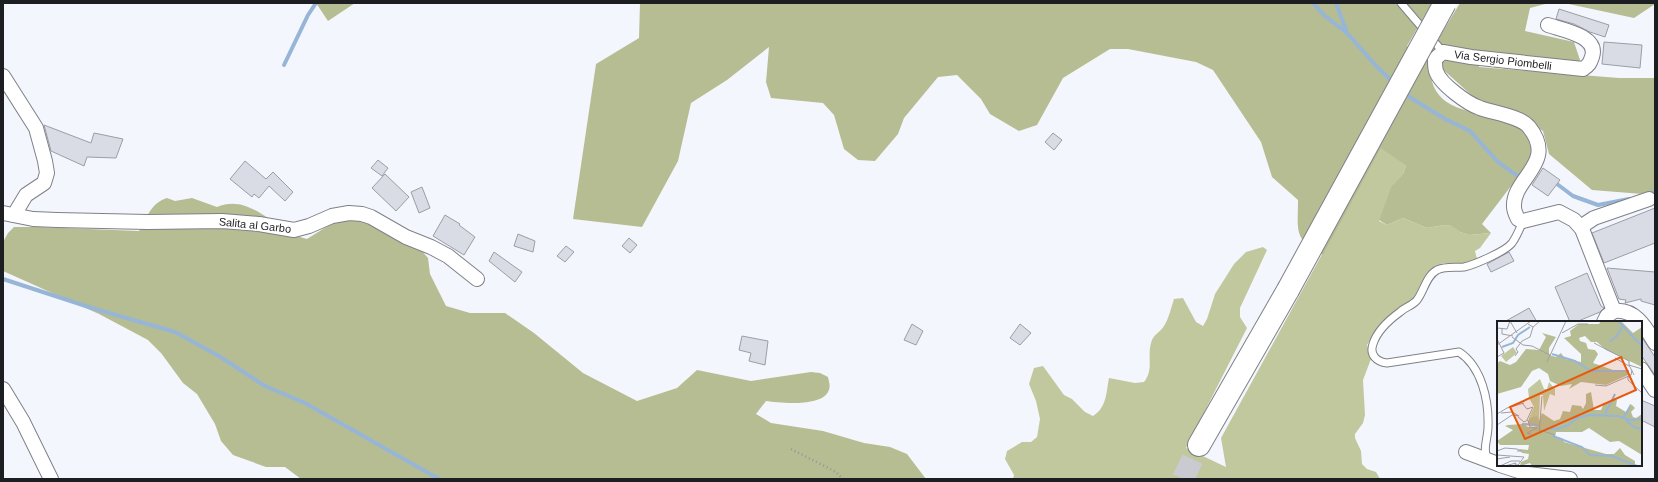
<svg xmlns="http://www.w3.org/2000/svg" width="1658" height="482" font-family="Helvetica,sans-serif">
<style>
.green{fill:#c2c89d}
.forest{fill:#b7bd92}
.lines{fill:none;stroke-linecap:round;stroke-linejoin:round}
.stream{stroke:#97b5d6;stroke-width:4}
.building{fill:#d9dce5;stroke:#9b9ea6}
.highway-tunnel{stroke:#c9cbd1;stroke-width:22;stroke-dasharray:22 11;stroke-linecap:butt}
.lane-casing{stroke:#7e8189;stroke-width:9}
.street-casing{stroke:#7e8189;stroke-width:16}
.highway-casing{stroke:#7e8189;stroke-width:24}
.path{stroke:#93959a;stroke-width:2.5;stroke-dasharray:1 3;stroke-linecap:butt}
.lane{stroke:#fff;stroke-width:7}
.street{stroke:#fff;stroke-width:14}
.highway{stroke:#fff;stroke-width:22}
.highway-bridge-casing{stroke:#7e8189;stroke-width:24;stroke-linecap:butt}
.highway-bridge{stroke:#fff;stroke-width:22}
.labels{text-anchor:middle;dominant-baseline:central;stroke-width:3;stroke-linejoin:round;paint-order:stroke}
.street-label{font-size:11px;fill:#1d1e21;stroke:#fff}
.inset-river{fill:none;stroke:#97b5d6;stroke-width:2}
.inset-road{fill:none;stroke:#9ea0a5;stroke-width:1}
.view{fill:#e8590c;fill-opacity:0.15;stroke:#e8590c;stroke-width:2}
.inset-edge{fill:none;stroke:#1d1e21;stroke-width:2}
</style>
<rect width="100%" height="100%" fill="#f4f6fd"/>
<path class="green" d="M1381 147 1406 166 1403 174 1391 188 1379 221 1387 225 1403 218 1427 228 1444 225 1453 226 1460 232 1469 235 1491 233 1480 248 1475 251 1477 259 1465 263H1443L1431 269 1413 299 1380 324 1367 345 1371 359 1363 380 1365 415 1363 423 1355 434V438L1361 451 1362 464 1367 469 1376 472 1380 479H1013L1014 475 1005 459 1007 451 1022 442H1031L1037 437 1040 419 1036 401 1029 384 1034 368 1043 366 1064 395 1072 399 1085 412 1093 416C1107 407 1106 393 1109 378L1135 383 1144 382C1154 369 1147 357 1151 343 1153 334 1160 333 1164 326 1169 318 1171 308 1174 299L1183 298 1196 322 1203 326 1207 319 1215 294 1234 264 1246 252 1263 247 1267 250 1240 308V317L1247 328 1186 448 1226 467 1221 438Z"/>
<g class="forest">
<path d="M316 3H355L328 21Z"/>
<path d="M640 3H1432L1407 46 1428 56 1460 3H1549L1530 8 1525 31 1574 42 1581 63 1478 52 1479 67 1619 78H1655V195L1592 190 1549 154 1543 131 1516 115 1478 101 1429 57C1430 71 1430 84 1439 95 1456 118 1520 114 1532 141 1534 145 1533 152 1534 156L1482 224 1491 233 1469 235 1460 232 1452 226 1444 225 1427 228 1403 218 1387 225 1379 220 1391 187 1403 174 1406 166 1381 148 1323 255C1293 239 1298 231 1298 200L1272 177 1261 142 1213 70 1196 62 1128 49H1110L1063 78 1037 125 1019 131 990 114 981 99 957 75 938 77 904 118 898 134 875 161 858 160 844 149 834 115 823 103 771 98 766 82 769 47 727 80 691 103 678 161 642 227 573 219 596 64 639 38Z"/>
<path d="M1564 3H1655V4L1634 18Z"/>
<path d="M167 198 175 201 192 198 217 207C252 192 276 233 307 239L342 217 368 219 422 251 428 258 430 274 446 306 470 313H505L534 333 583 373 637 401 677 388 697 370 751 381 811 372 820 373 828 377C829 382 831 387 828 392 820 407 780 403 766 401L756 414 771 423 823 431 864 443 890 447 907 454 926 479H301L285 467H266L233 455 221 441 215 424 197 394 183 383 161 353 148 340 99 314 3 271V242L8 233 14 227H39L139 231C147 217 151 203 167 198Z"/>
</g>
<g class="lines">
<g class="stream">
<path d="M1313 3 1325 16 1347 33"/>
<path d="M1336 3 1347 33 1377 67 1393 82"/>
<path d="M284 65 308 15 316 3"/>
<path d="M1404 92 1411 98 1445 119 1470 131 1497 161 1516 175H1525"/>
<path d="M1553 181 1573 196 1598 205 1629 199"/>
<path d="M1647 194 1655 192"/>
<path d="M3 279 95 309 175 332 219 356 265 386 305 403 439 479"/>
</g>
</g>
<g class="building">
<path d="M1559 9 1609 25 1605 37 1590 32 1574 24 1556 19Z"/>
<path d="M1604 42 1642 45 1640 68 1602 64Z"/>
<path d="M44 125 91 143 94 133 123 139 116 158 87 157 84 166 51 151Z"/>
<path d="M1053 133 1062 140 1054 150 1045 142Z"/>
<path d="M378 160 388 168 382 176 371 168Z"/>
<path d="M245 161 266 179 273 172 293 192 285 201 269 186 259 198 254 194 252 197 230 179Z"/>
<path d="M1543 168 1560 180 1548 196 1532 185Z"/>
<path d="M385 174 409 197 396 211 372 188Z"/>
<path d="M422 187 430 208 419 213 411 192Z"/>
<path d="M1655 208V243L1604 263 1592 233Z"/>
<path d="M445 215 460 224 459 225 475 237 464 255 433 236Z"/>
<path d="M518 234 535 241 533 252 514 246Z"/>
<path d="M629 238 637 245 630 253 622 246Z"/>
<path d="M566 246 574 252 565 262 557 256Z"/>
<path d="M494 252 522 272 515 282 489 261Z"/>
<path d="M1509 252 1514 261 1491 272 1487 264Z"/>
<path d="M1607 268 1655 272V305L1641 301V299L1625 303 1626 300 1619 299Z"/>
<path d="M1587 273 1601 306 1604 308 1600 312 1576 322H1570L1555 287Z"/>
<path d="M1529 308 1537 322H1504L1522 312Z"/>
<path d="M912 324 923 331 916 345 904 340Z"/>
<path d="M1020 324 1031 333 1020 345 1010 338Z"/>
<path d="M742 336 768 341 765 365 749 361 751 353 739 350Z"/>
<path d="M1641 336 1655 357V375L1641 355Z"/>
<path d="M1641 400 1655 406V427L1641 420Z"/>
</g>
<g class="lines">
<path class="highway-tunnel" d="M1183 479 1199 445"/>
<defs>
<g id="lane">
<path d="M1401 3 1443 52"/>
<path d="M1488 460C1482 450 1488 438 1488 427 1489 401 1482 367 1459 352L1387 363C1377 362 1369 355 1373 344 1377 331 1389 320 1400 312 1405 307 1412 306 1417 300 1424 291 1426 276 1437 270 1446 266 1454 268 1464 267 1474 265 1506 251 1512 243 1517 236 1520 228 1523 221"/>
</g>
<g id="street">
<path d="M1548 25C1563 30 1599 36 1592 57 1590 63 1589 65 1583 69L1471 57 1443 52 1435 59C1435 63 1435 68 1436 71 1440 84 1468 104 1480 108 1493 113 1520 116 1529 127 1558 163 1512 178 1514 207 1514 211 1516 215 1518 219L1523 221 1559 212 1574 220 1582 229 1614 311"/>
<path d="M3 76 36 128 45 161 47 173 44 183 26 195 14 215"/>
<path d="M3 213 33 219 57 220 148 222 222 221 259 224 294 230 309 226 332 216 349 213 362 214 371 217 406 237 431 247 448 256 477 279"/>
<path d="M1582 229 1585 224 1594 218 1649 199"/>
<path d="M1604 322 1607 316 1614 311C1635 308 1646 328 1655 343"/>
<path d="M1641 369 1655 390"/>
<path d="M3 389 23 422 51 479"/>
<path d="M1466 452 1498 464"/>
<path d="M1500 465 1528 474 1570 479"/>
</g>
<path id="highway" d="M1199 445 1288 290"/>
</defs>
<use href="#lane" class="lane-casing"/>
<use href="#street" class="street-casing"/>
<use href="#highway" class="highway-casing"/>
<path class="path" d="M791 449 836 472 843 479"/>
<use href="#lane" class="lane"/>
<use href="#street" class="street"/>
<use href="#highway" class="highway"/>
<defs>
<path id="highway-bridge" d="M1288 290 1445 3"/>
</defs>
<use href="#highway-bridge" class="highway-bridge-casing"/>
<use href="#highway-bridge" class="highway-bridge"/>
</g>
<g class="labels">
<g class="street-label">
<text transform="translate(1503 60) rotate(7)">Via Sergio Piombelli</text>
<text transform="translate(255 225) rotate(6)">Salita al Garbo</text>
</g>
</g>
<g transform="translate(1497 321)">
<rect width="145" height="145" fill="#f4f6fd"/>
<path d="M16 26 20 32 9 41 4 35ZM43 58 47 68H50L52 61 58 68V75L53 73 47 90 46 74H43L42 100 38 96 32 97 37 86 32 77 31 68Z" fill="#c2c89d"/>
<path d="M104 0H124L136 12 145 6V46L109 29 100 21H94L88 15 82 17 83 20 89 22 91 28 98 29 101 33 96 42 119 50 131 51V54L109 64 84 61 72 68 75 63 64 65 53 60 51 53 42 47 35 50 24 66 0 73V42L3 40 13 44 19 41 29 28 42 29 49 16 45 12 59 16 52 27V34L59 36 64 32 68 38 84 41V33L67 17 74 15 73 10 82 3H102ZM94 71 97 89H104L107 82H113L116 77 120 79 119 85 129 91 133 83 135 84 138 87 134 91 136 96 139 97 145 93V134L122 120 113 121 92 107 85 111H59L58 116 65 117 67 121 109 133H117L123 127 128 134 138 140V145H35L33 142 23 145 24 141 31 138 32 133 25 132 22 128 31 129 32 124H3L0 120 16 109 8 105 11 104 26 103 31 106H40L31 104 32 97 40 95 42 100 45 92 57 100 63 98 66 90 73 91 75 84 84 85 86 88 89 82V73Z" fill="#b7bd92"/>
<path class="inset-river" d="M121 0 145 25M112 21 119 16 126 5M5 26 16 22 21 14 33 6M55 33 78 40 94 50H132M108 93 118 73M126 97 133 86M129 99 137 106 145 108M25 103 41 104M49 107 61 108 71 104 80 97 92 94 121 95 133 99 145 98M56 115 85 126 93 134 115 135 140 145"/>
<path class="inset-road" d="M31 3 36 6 43 0M0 7 10 8 13 0 20 12M5 8V13L16 15M65 12 81 3H91M15 16 26 24 35 25 53 34M0 18 7 32 0 36M97 22 132 40V44M0 24 34 0M18 35 21 31 19 28 25 20 33 16 36 6M118 37 132 45M50 41 69 0M137 54 132 44 145 48M131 55V59L145 72M98 64 109 65 134 54 135 49M25 82 30 88 36 86 30 99M0 93 10 87 27 82M21 96 27 101 31 99 33 106 40 107 30 112 34 113M0 104 15 94 22 95 15 91 4 92M43 109 58 114M42 113 45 75M0 130 8 127 20 128 24 130H20M0 134 27 136 21 144H18L19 142 8 145M0 138 13 136M3 145 14 140H23"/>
<path class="view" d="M124 36 139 69 28 118 13 86Z"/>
<rect width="145" height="145" class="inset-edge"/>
</g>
<rect width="1658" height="482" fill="none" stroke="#1d1e21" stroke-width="8"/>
</svg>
